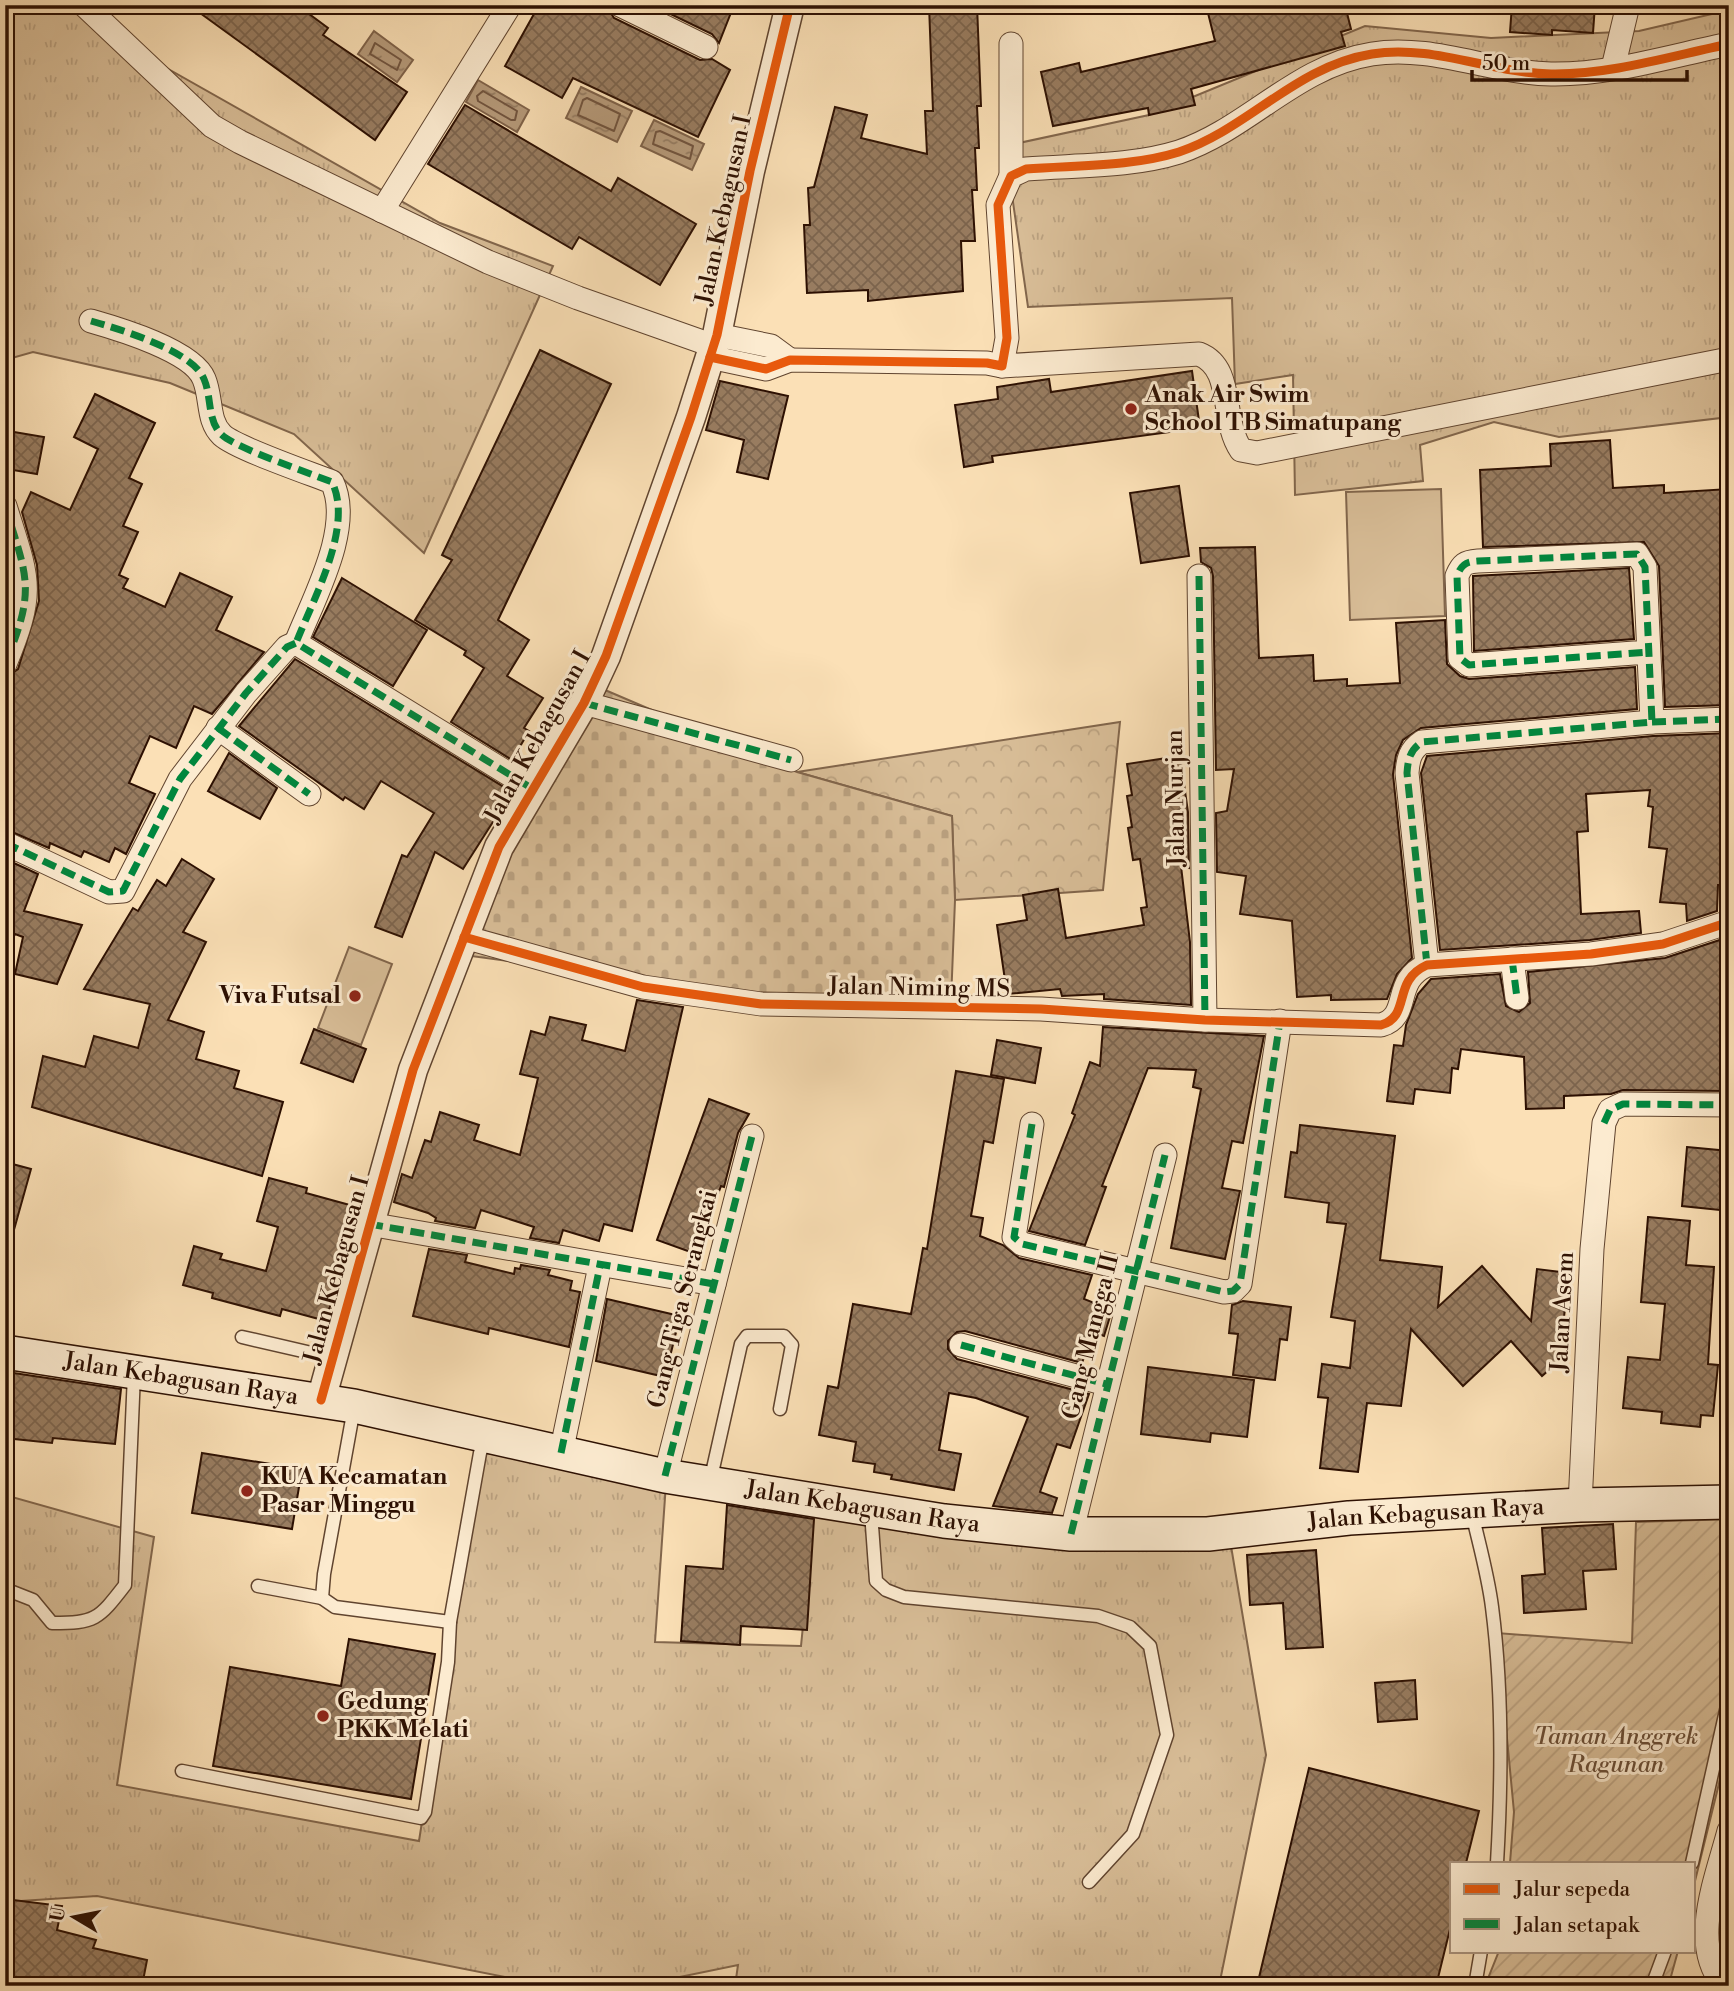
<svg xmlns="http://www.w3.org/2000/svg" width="1734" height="1991" font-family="'Libre Bodoni',serif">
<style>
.grass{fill:url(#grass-tufts);stroke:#82664c;stroke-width:2}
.forest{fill:url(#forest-crowns);stroke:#82664c;stroke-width:2}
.cemetery{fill:url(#cemetery-stones);stroke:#82664c;stroke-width:2}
.park{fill:#d8bd97;stroke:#82664c;stroke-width:2}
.garden{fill:url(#garden-furrows);stroke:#82664c;stroke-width:2}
.water{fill:url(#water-ripples);stroke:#7f6249;stroke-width:2}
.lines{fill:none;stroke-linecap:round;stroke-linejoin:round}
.shore{stroke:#71543e;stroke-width:2}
.building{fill:url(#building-cross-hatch);stroke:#2d1002;stroke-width:2}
.service-casing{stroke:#60442f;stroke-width:15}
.minor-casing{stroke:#60442f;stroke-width:25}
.tertiary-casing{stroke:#60442f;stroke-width:31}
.secondary-casing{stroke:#2d1002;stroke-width:36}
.service{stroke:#fcebd0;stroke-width:12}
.minor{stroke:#fcebd0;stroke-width:23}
.tertiary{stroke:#fcebd0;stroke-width:28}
.secondary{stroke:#fcebd0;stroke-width:33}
.quiet{stroke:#00873e;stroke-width:7;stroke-dasharray:14 7;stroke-linecap:butt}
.cycleway-casing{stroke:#fcebd0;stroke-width:13}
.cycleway{stroke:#e8590c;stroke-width:9}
.poi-dot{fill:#8f2418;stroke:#fcebd0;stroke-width:2.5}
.labels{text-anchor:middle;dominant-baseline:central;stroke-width:6;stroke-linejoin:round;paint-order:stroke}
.street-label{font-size:24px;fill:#2d1002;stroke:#fcebd0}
.poi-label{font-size:24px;font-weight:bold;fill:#2d1002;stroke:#fcebd0;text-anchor:start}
.park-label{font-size:24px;font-style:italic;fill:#694d36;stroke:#fcebd0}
</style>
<defs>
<pattern id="grass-tufts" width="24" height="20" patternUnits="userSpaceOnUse" patternTransform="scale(1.75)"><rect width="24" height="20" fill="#d8bd97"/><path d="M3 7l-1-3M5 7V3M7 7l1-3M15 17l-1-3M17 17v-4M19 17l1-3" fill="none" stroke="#baa180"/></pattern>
<pattern id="forest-crowns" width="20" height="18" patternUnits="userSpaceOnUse" patternTransform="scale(1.75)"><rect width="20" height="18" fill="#d8bd97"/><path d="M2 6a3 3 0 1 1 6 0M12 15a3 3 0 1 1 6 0" fill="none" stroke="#baa180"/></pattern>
<pattern id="cemetery-stones" width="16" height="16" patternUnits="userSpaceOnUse" patternTransform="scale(1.75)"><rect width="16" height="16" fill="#d8bd97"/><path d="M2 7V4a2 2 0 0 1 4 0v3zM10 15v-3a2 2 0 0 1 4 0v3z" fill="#baa180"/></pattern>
<pattern id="garden-furrows" width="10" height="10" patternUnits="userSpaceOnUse" patternTransform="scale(1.75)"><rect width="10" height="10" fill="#d8bd97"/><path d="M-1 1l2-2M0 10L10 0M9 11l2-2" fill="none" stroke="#baa180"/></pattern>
<pattern id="water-ripples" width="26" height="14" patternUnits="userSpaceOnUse" patternTransform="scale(1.75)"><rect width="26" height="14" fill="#b59979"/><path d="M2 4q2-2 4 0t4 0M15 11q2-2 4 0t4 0" fill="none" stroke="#947b61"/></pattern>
<pattern id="building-cross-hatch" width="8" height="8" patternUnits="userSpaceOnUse" patternTransform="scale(1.75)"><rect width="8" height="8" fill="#987c60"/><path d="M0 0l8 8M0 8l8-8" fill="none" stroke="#7c644d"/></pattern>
</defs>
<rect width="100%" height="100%" fill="#fbe0b6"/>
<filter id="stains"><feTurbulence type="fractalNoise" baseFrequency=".00286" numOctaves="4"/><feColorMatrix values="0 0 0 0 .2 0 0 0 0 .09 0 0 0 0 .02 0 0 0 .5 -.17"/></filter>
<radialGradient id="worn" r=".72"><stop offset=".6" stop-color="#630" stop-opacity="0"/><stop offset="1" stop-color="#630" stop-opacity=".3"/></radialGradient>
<g class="grass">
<path d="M5 5H92L163 66 440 223 553 266 424 553 294 434 170 383 33 352 5 360Z"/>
<path d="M1729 10V417L1559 437 1494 422 1420 445 1423 481 1295 495 1293 375 1235 384 1232 298 1028 307 1005 146 1149 115 1365 26 1491 38 1639 31Z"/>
<path d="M480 1452 666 1483 655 1642 801 1646 814 1515 1231 1546 1266 1755 1219 1986H735L738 1965 636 1986H550L97 1896 5 1902V1495L154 1537 117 1785 419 1841Z"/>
</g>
<path class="forest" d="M1120 722 1103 890 955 900 952 816 797 772Z"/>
<path class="cemetery" d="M605 690 797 772 952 816 955 900 951 1001 781 998 471 956 524 809Z"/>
<g class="park">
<path d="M1441 489 1445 616 1350 620 1346 492Z"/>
<path d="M349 947 392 964 361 1045 318 1028Z"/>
</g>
<g class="garden">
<path d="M1729 1519V1743L1694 1885V1863H1510L1514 1812 1497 1633 1632 1643 1636 1522Z"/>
<path d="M1499 1951H1678L1670 1980 1676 1986H1485Z"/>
</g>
<g class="water">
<path d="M374 31 413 60 397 82 358 54Z"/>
<path d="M478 80 529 110 517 132 466 102Z"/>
<path d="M581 87 632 111 617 142 566 118Z"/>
<path d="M654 120 704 144 692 170 641 146Z"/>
</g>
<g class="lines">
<g class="shore">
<path d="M375 43 401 60 397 70 370 54Z"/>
<path d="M483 91 517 111 515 120H511L478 101 477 96Z"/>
<path d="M587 98 620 114 614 131 578 115 583 100Z"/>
<path d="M660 131 693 146 690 159 653 144 656 132Z"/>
</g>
</g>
<g class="building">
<path d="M189 5H297L328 28 323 35 407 92 375 140Z"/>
<path d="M539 5H606L614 18 700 60 712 59 730 70 698 137 573 78 562 98 505 66Z"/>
<path d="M652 5H734L719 43 712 34Z"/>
<path d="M929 5H977L981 106H977L979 148H975L977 190H972L975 241H961L963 291 868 301V290L807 293 804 225H810L808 188 814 187 835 107 867 115 861 138 927 154 925 111H933Z"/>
<path d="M1206 5H1345L1351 29 1341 32 1345 46 1191 89 1195 105 1149 115 1148 108 1053 126 1041 72 1079 63 1081 72 1215 41Z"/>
<path d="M1512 5H1595L1593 33 1552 30V35L1510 32Z"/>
<path d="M465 105 611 191 618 178 696 224 660 285 579 237 572 249 428 164Z"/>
<path d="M540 350 611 384 498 620 529 640 507 676 543 698 524 728 529 731 512 760 451 722 484 668 464 655 466 651 415 620 452 560 442 555Z"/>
<path d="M1192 371 1200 428 992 456 993 462 964 467 955 405 998 399 997 387 1049 379 1051 392Z"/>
<path d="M720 381 788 396 768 479 737 472 744 440 706 430Z"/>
<path d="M95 394 155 423 129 478 142 484 123 526 138 532 119 575 128 579 123 588 165 607 180 573 232 597 216 630 264 652 212 714 194 706 176 748 150 736 129 783 155 794 126 854 115 848 109 862 84 851 81 857 50 843 49 848 5 829V678L18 669 39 601 37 565 22 512 31 492 70 510 98 449 74 437Z"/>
<path d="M14 432 44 437 37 474 7 469Z"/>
<path d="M1610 440 1613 488 1664 485V493L1729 489V571H1725L1729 617V705L1665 707 1659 566 1644 542 1483 547 1480 470 1551 466 1550 444Z"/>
<path d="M1179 486 1189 556 1141 563 1130 493Z"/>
<path d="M1255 547 1259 658 1313 655 1314 681 1347 679V686L1400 683 1396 623 1445 620 1447 664 1460 676 1469 679 1635 667 1637 709 1421 728 1403 740 1396 755 1393 774 1412 958 1397 974 1387 999 1331 1000V995L1297 997 1292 921 1240 914 1246 876 1217 872 1216 813 1227 811 1234 769 1216 770 1213 576 1211 568 1201 562 1200 548Z"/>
<path d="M5 554 11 585 5 623Z"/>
<path d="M1629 568 1634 639 1474 651 1473 576Z"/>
<path d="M342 578 427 630 393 686 313 637Z"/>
<path d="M295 659 512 792 463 869 435 852 402 937 375 927 402 855 407 857 434 813 381 781 364 809 345 797 343 800 239 726Z"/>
<path d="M1729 733 1726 828H1729V885H1718L1717 911 1687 921 1686 904 1660 902 1667 849 1649 847 1653 807 1648 806 1650 790 1586 794 1588 831 1577 832 1581 914 1639 911 1641 933 1590 940 1440 950 1421 773 1427 756 1653 736Z"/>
<path d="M229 753 277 788 260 819 208 791Z"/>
<path d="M1180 756 1188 812 1189 868 1181 866 1190 942 1191 1005 1104 999V994L1062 996 1060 989 1007 994 997 925 1027 920 1023 895 1058 889 1066 938 1144 925 1141 908 1147 907 1140 859 1133 860 1128 828 1132 827 1127 796 1132 795 1127 764Z"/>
<path d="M5 859 38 874 24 911 82 925 57 984 15 974 23 937 15 934 5 955Z"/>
<path d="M182 859 214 879 183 932 206 942 168 1020 204 1032 196 1059 239 1071 234 1088 283 1102 262 1176 32 1107 43 1056 85 1067 94 1036 138 1048 150 1004 84 989 133 908 138 911 157 880 166 886Z"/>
<path d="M1729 937V1091L1623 1090 1611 1094 1564 1096V1108L1526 1109 1524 1057 1461 1049 1458 1069 1452 1068 1450 1093 1415 1089 1413 1104 1387 1101 1394 1045 1403 1046 1406 1025 1418 994 1431 979 1500 974 1506 1006 1519 1012 1530 1003 1528 972 1665 958Z"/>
<path d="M637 1000 683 1007 632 1231 604 1224 599 1241 563 1230 559 1243 530 1238 534 1227 481 1210 475 1228 435 1221 436 1218 428 1213 394 1202 402 1174 412 1178 425 1140 431 1142 440 1112 479 1125 474 1140 520 1155 538 1078 520 1074 531 1031 545 1035 550 1017 586 1025 582 1040 625 1051Z"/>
<path d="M1103 1027 1264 1036 1243 1143 1232 1141 1222 1188 1240 1191 1225 1259 1171 1248 1201 1089 1193 1087 1196 1070 1148 1068 1102 1186 1106 1187 1085 1245 1029 1231 1075 1115 1072 1113 1090 1062 1100 1066Z"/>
<path d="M314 1029 366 1049 353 1082 301 1063Z"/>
<path d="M997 1040 1041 1048 1035 1083 991 1075Z"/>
<path d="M956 1071 1004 1079 993 1143 984 1141 971 1216 983 1218 980 1236 1003 1245 1019 1258 1092 1275 1084 1299 1112 1310 1104 1336 1093 1332 1082 1363 965 1331 957 1332 948 1341V1349L957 1359 1089 1394 1070 1448 1057 1444 1040 1492 1057 1498 1052 1513 993 1506 1028 1417 976 1398 949 1393 939 1450 961 1454 954 1490 891 1479 892 1475 874 1472 875 1464 853 1461 856 1442 819 1435 828 1386 838 1388 853 1304 911 1314 923 1248 927 1249Z"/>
<path d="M709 1099 749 1114 738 1133 724 1187 721 1186 696 1254 657 1240Z"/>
<path d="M1300 1125 1395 1136 1380 1260 1442 1267 1438 1307 1482 1266 1531 1321 1537 1269 1569 1273 1559 1361 1542 1376 1511 1341 1463 1386 1411 1329 1401 1406 1367 1403 1358 1472 1320 1468 1328 1398 1318 1397 1322 1364 1350 1368 1355 1321 1331 1317 1346 1224 1327 1222 1329 1203 1285 1197 1291 1152 1297 1153Z"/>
<path d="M1687 1147 1729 1151V1211L1682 1206Z"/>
<path d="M5 1162 31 1169 12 1237 5 1236Z"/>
<path d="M269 1178 307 1188 306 1193 357 1207 326 1321 282 1309 280 1316 212 1298 213 1293 183 1285 194 1246 222 1254 220 1259 266 1271 278 1227 257 1221Z"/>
<path d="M1648 1217 1690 1221 1686 1265 1714 1267 1708 1364 1718 1365 1713 1416 1701 1415 1700 1427 1661 1423 1662 1412 1623 1408 1628 1357 1660 1360 1665 1304 1641 1302Z"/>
<path d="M429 1249 467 1255 465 1262 514 1274 515 1268 520 1269 521 1265 550 1270 548 1275 572 1281 570 1290 580 1292 569 1347 489 1328 488 1334 413 1316Z"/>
<path d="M607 1299 680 1316 665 1377 596 1361Z"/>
<path d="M1243 1301 1291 1307 1287 1340 1280 1339 1275 1380 1233 1375 1238 1334 1229 1333 1232 1305Z"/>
<path d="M1148 1367 1254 1380 1247 1437 1211 1433 1210 1442 1141 1434Z"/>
<path d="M7 1372 121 1389 115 1444 53 1438 52 1443 5 1438Z"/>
<path d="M202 1453 302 1469 292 1529 192 1513Z"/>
<path d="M727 1505 814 1519 807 1630 741 1626 740 1645 681 1641 686 1566 723 1569Z"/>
<path d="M1613 1524 1616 1569 1583 1571 1586 1609 1524 1613 1522 1576 1545 1574 1542 1528Z"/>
<path d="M1316 1550 1323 1647 1286 1649 1283 1603 1250 1605 1247 1555Z"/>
<path d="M349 1639 435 1654 411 1799 213 1766 230 1667 341 1686Z"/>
<path d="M1415 1680 1417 1719 1378 1722 1375 1683Z"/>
<path d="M1309 1768 1479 1811 1466 1863H1452V1921L1436 1986H1257Z"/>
<path d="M5 1899 62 1906 57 1930 96 1940 93 1948 147 1960 142 1986H5Z"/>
</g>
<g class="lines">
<defs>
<g id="service">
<path d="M242 1337 333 1358"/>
<path d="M354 1408 324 1574 322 1598 335 1607 450 1622 480 1453 486 1436"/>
<path d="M710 1482 741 1344 747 1336H784L792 1345 780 1409"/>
<path d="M871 1512 876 1581 886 1590 904 1597 1098 1616 1130 1627 1150 1646 1167 1735 1133 1834 1089 1882"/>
<path d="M1472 1513C1479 1544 1488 1575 1492 1607 1503 1692 1502 1778 1497 1863"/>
<path d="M258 1586 322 1598"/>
<path d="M5 1589 33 1600 52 1623C95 1623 98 1620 125 1585L134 1374"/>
<path d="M182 1771 421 1818 425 1812 448 1662 450 1622"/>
<path d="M1692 1863 1729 1697"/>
<path d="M1475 1986 1481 1951"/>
<path d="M1652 1986 1665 1951"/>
</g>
<g id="minor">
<path d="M84 5 212 126 240 142 488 262 578 298 714 346"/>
<path d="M620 5 706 47"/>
<path d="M1613 68 1628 5"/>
<path d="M1011 176V44"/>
<path d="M382 211 510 5"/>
<path d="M91 321C119 329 193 351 204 379 212 398 207 421 222 435 236 448 309 473 332 482 354 527 313 599 296 643"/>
<path d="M717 335 771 346 790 360"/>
<path d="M710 357 766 369 790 360 987 363 1002 366 1007 338 998 205 1011 176 1026 169C1076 165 1131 167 1179 152 1248 129 1296 66 1372 54 1431 44 1492 73 1551 74 1610 75 1671 56 1729 44"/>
<path d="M1002 366 1199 354C1235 368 1220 419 1241 450L1257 453 1729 359"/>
<path d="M5 506C28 579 36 590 5 664"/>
<path d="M1199 576 1205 1020"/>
<path d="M584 703 791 760"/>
<path d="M1652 722 1729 719"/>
<path d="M218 728 309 794"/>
<path d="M5 843 109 892 123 891 180 779 246 693 287 647 296 643 533 789"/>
<path d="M464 937 643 987 761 1004 1041 1009 1205 1020 1381 1025C1412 1016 1391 981 1427 965L1591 954 1663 944 1729 922"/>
<path d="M1512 959 1517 998"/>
<path d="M1427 965 1407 773C1408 759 1410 750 1422 742L1652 722 1645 567 1637 554 1478 561C1465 562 1462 564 1457 576L1460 658 1469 665 1648 652"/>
<path d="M1032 1124 1014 1237 1022 1244 1224 1292 1233 1291 1240 1284 1280 1021"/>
<path d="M369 1224 714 1284"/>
<path d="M961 1345 1106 1384"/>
<path d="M561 1453 600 1266"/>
<path d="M665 1476 752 1136"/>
<path d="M1580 1505 1592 1249 1604 1123 1610 1110 1623 1104 1729 1105"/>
<path d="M1071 1534 1165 1155"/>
<path d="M1725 1986C1688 1946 1717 1877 1729 1831"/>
</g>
<path id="tertiary" d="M321 1400 413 1070 499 847 584 703 606 656 691 417 717 335 750 171 790 5"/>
<g id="secondary">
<path id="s1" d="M5 1352 354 1406 665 1476 944 1521 1071 1534H1208L1349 1518 1580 1505 1729 1502"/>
</g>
</defs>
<use href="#service" class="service-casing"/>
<use href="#minor" class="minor-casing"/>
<use href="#tertiary" class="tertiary-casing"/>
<use href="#secondary" class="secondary-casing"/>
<use href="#service" class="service"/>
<use href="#minor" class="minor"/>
<use href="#tertiary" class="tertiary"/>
<use href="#secondary" class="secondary"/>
<g class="quiet">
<path d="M91 321C119 329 193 351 204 379 212 398 207 421 222 435 236 448 309 473 332 482 354 527 313 599 296 643"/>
<path d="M5 506C28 579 36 590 5 664"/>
<path d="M1199 576 1205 1020"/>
<path d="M584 703 791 760"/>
<path d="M1652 722 1729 719"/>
<path d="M218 728 309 794"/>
<path d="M5 843 109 892 123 891 180 779 246 693 287 647 296 643 533 789"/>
<path d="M1512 959 1517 998"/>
<path d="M1427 965 1407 773C1408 759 1410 750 1422 742L1652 722 1645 567 1637 554 1478 561C1465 562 1462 564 1457 576L1460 658 1469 665 1648 652"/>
<path d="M1604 1123 1610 1110 1623 1104 1729 1105"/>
<path d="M1032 1124 1014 1237 1022 1244 1224 1292 1233 1291 1240 1284 1280 1021"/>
<path d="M369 1224 714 1284"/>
<path d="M961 1345 1106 1384"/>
<path d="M561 1453 600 1266"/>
<path d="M665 1476 752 1136"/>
<path d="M1071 1534 1165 1155"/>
</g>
<defs>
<g id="cycleway">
<path d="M710 357 766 369 790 360 987 363 1002 366 1007 338 998 205 1011 176 1026 169C1076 165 1131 167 1179 152 1248 129 1296 66 1372 54 1431 44 1492 73 1551 74 1610 75 1671 56 1729 44"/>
<path d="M464 937 643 987 761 1004 1041 1009 1205 1020 1381 1025C1412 1016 1391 981 1427 965L1591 954 1663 944 1729 922"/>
<path d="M321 1400 413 1070 499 847 584 703 606 656 691 417 717 335 750 171 790 5"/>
</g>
</defs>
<use href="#cycleway" class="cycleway-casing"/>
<use href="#cycleway" class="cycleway"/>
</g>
<g class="poi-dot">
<circle cx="1131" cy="409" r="7"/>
<circle cx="355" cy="996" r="7"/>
<circle cx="247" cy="1491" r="7"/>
<circle cx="323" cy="1716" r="7"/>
</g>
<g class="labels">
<g class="street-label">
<text transform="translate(724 210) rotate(-78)">Jalan Kebagusan I</text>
<text transform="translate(538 737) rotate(-61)">Jalan Kebagusan I</text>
<text transform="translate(1176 798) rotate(-91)">Jalan Nurjan</text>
<text transform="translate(919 988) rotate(1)">Jalan Niming MS</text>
<text transform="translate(337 1270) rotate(-75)">Jalan Kebagusan I</text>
<text transform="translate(683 1299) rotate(-76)">Gang Tiga Serangkai</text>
<text transform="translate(1563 1312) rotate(-87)">Jalan Asem</text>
<text transform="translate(1091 1337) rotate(-76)">Gang Mangga II</text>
<text stroke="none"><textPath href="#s1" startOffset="178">Jalan Kebagusan Raya</textPath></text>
<text stroke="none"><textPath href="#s1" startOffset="872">Jalan Kebagusan Raya</textPath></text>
<text stroke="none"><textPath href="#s1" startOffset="1438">Jalan Kebagusan Raya</textPath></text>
</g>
<g class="poi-label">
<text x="1145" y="395">Anak Air Swim<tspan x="1145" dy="28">School TB Simatupang</tspan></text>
<text x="341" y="996" text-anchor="end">Viva Futsal</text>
<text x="261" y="1477">KUA Kecamatan<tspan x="261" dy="28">Pasar Minggu</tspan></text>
<text x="337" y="1702">Gedung<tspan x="337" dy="28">PKK Melati</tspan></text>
</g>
<g class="park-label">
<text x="1616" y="1737">Taman Anggrek<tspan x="1616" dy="28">Ragunan</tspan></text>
</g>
</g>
<rect width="1734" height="1991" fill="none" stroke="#fbe0b6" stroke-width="28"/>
<rect x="7" y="7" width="1720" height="1977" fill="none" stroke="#2d1002" stroke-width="3.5"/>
<rect x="14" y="14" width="1706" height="1963" fill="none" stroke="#2d1002" stroke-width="2"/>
<rect x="1450" y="1862" width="245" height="91" fill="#fcebd0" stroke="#a9937e" stroke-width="2"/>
<rect x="1464" y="1884" width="35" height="10" fill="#e8590c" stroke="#a9937e" stroke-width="2"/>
<text x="1514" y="1896" font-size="21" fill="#2d1002">Jalur sepeda</text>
<rect x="1464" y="1919" width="35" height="10" fill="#00873e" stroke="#a9937e" stroke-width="2"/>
<text x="1514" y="1932" font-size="21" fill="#2d1002">Jalan setapak</text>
<g transform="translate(74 1917) rotate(280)" stroke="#fcebd0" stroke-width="5" paint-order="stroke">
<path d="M0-5L12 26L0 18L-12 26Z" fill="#2d1002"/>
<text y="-10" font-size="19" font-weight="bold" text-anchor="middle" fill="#2d1002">U</text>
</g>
<path d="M1472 70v10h215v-10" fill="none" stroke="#2d1002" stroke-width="3.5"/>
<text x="1482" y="70" font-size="21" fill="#2d1002" stroke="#fcebd0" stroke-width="5" paint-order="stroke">50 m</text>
<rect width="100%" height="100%" filter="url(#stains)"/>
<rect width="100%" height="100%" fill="url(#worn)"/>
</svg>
